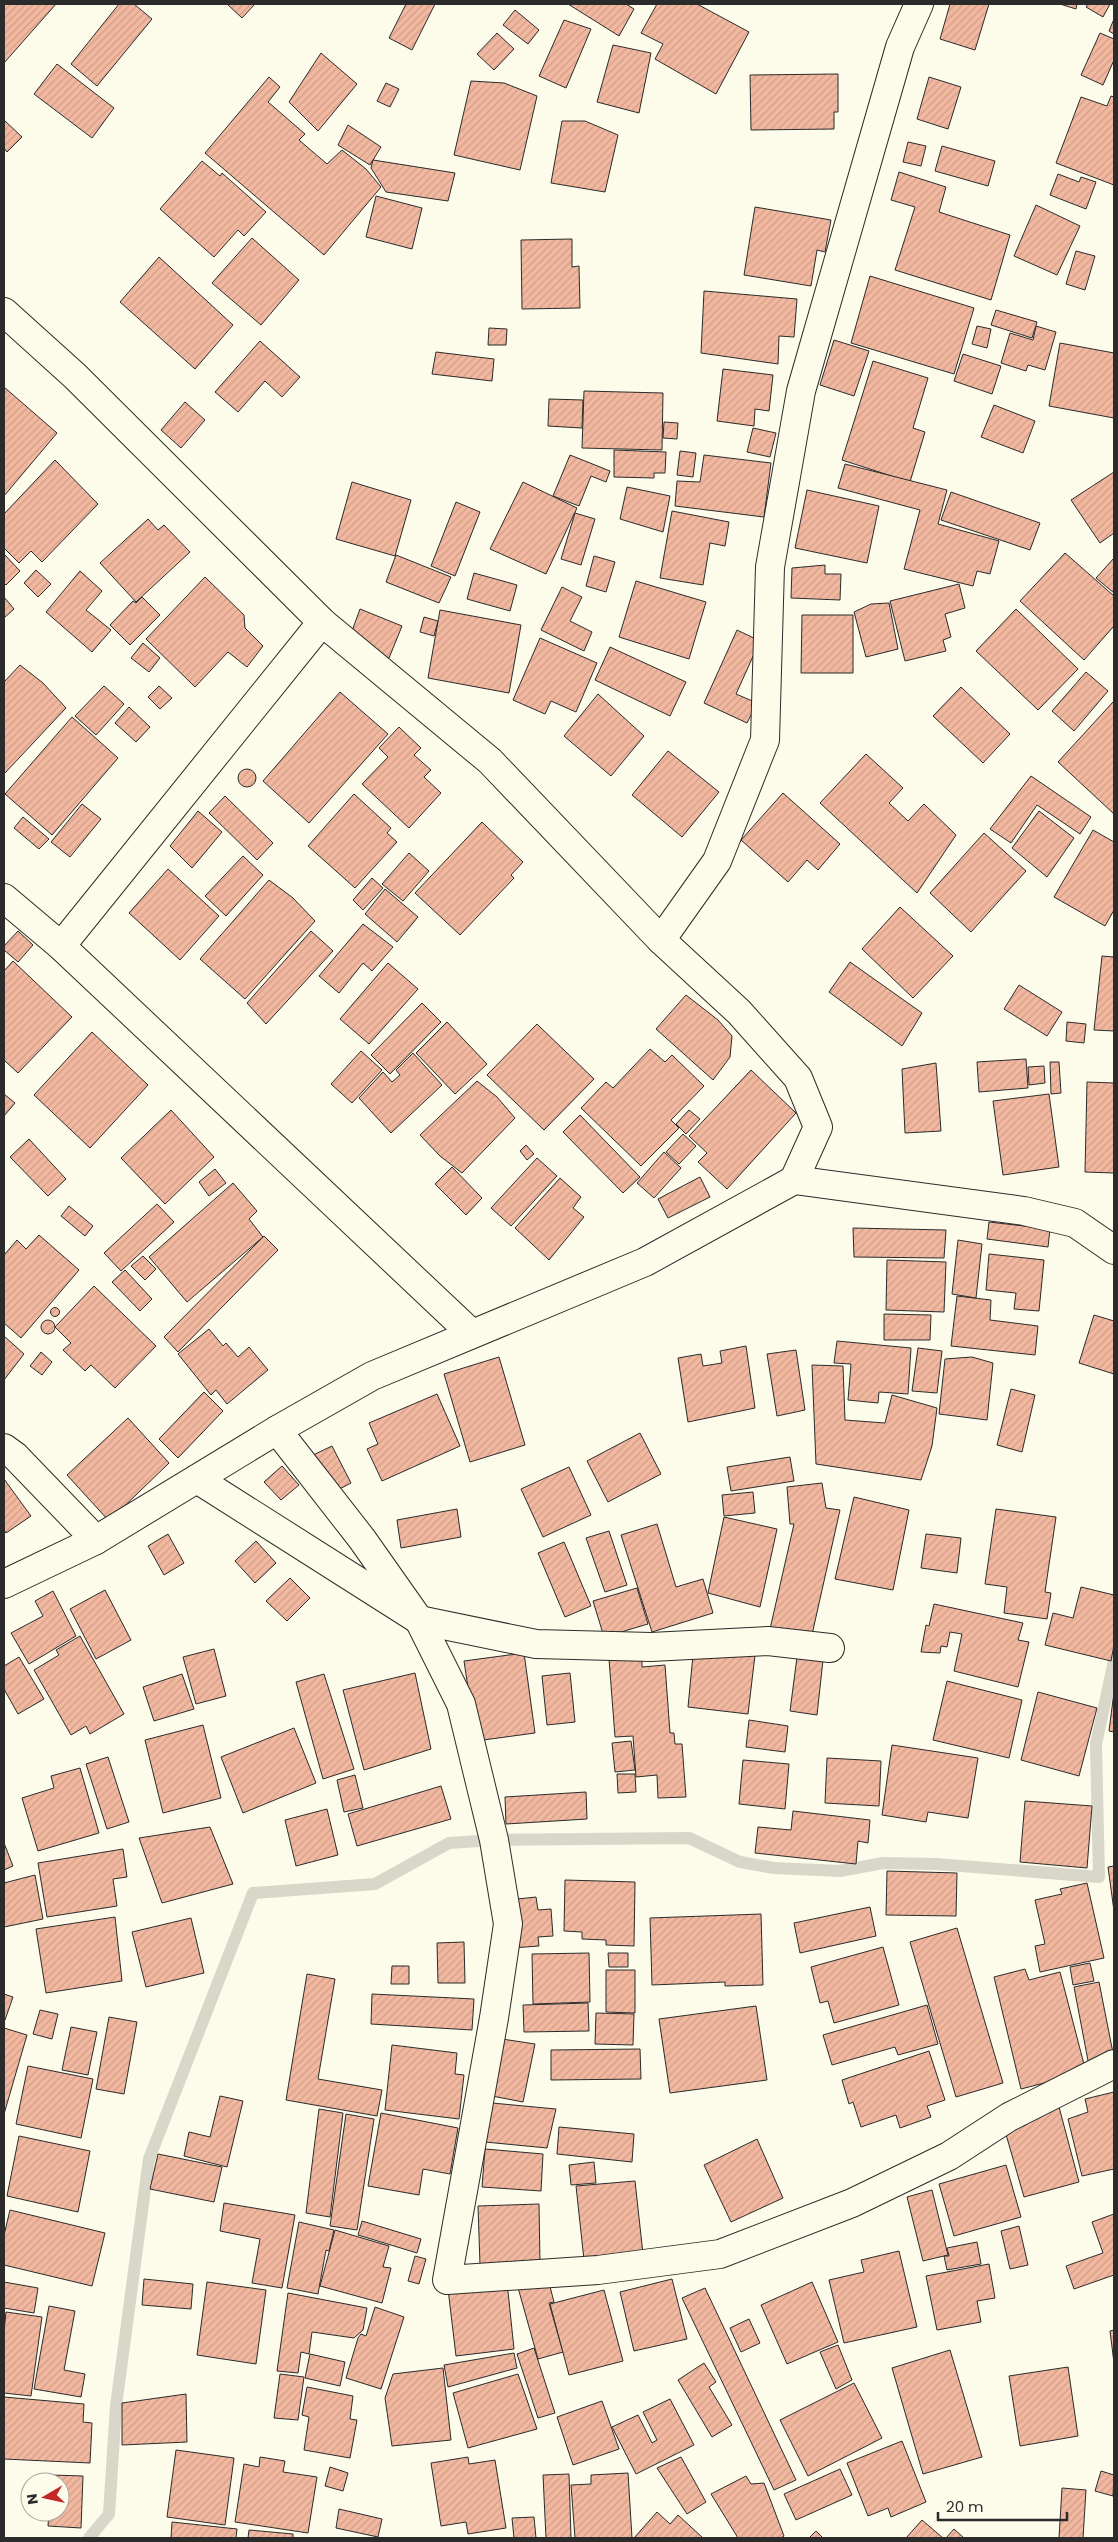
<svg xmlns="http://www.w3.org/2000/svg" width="1118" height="2542" font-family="Poppins,sans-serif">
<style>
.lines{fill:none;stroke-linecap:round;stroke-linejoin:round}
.stream{stroke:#d8d7c9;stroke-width:12}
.building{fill:url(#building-hatch);stroke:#2b2b2b}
.street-casing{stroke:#2b2b2b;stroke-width:30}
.secondary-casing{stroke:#2b2b2b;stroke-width:30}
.street{stroke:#fdfbea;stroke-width:28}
.secondary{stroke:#fdfbea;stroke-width:28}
</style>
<defs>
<pattern id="building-hatch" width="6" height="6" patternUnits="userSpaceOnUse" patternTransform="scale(1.25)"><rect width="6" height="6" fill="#f2b8a0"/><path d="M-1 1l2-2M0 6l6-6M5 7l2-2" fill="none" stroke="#d09e8a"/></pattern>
</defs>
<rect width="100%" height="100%" fill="#fdfbea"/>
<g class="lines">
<path class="stream" d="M89 2538 109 2514 116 2406 149 2159 253 1893 375 1884 449 1843 494 1840 689 1838 740 1862 774 1868 840 1871 883 1863 936 1864 1099 1877 1096 1744 1114 1661"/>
</g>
<g class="building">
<path d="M4 4H56L4 63Z"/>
<path d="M119 4H134L152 19 97 86 71 64Z"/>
<path d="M227 4H255L242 18Z"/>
<path d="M406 4H435L412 50 389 38Z"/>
<path d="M568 4H626L634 9 619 36Z"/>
<path d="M657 4H697L749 32 716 94 655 59 663 44 641 33Z"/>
<path d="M950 4H989L975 50 940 39Z"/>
<path d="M1060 4H1077L1076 9Z"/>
<path d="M1088 4H1110L1103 17 1086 7Z"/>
<path d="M515 10 539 30 528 44 503 25Z"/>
<path d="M1114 19V34L1109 31Z"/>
<path d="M564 20 591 29 566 88 539 76Z"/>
<path d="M497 33 514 49 494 70 477 54Z"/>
<path d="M1100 33 1114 39V60L1103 85 1081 75Z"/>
<path d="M613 45 651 53 639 113 597 102Z"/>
<path d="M321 53 357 84 318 131 289 102Z"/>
<path d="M57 64 114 108 92 138 34 94Z"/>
<path d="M838 74V112H834V129L751 130 750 75Z"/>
<path d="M269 77 280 87 268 102 305 134 299 140 327 164 342 150 366 169 381 187 324 255 205 153Z"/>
<path d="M929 77 961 87 948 129 917 119Z"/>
<path d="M471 81 504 83 537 96 520 170 454 155Z"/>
<path d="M386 83 399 89 390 107 377 101Z"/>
<path d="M1111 96 1114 97V185L1056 163 1081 97 1107 106Z"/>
<path d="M4 120 22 137 7 152 4 148Z"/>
<path d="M562 121H585L618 135 605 192 551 183Z"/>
<path d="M348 125 381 147 370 165 338 145Z"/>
<path d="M908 142 926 146 921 166 903 162Z"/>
<path d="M942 146 995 161 988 186 935 171Z"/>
<path d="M373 160 455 173 448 201 386 192 371 168Z"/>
<path d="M202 161 220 176 222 173 266 212 244 236 238 230 214 257 160 209Z"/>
<path d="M899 172 946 187 939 212 1010 235 991 300 895 270 915 207 891 200Z"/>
<path d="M1058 174 1079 182 1081 177 1096 182 1086 209 1050 195Z"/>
<path d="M376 196 422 208 412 249 366 237Z"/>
<path d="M1036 205 1080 226 1057 275 1014 256Z"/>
<path d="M755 207 831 220 825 252 817 250 811 286 744 275Z"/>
<path d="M252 238 299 280 261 325 212 283Z"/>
<path d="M572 239V267L579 266 580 308 522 309 521 240Z"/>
<path d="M1076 251 1095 256 1085 290 1066 284Z"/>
<path d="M159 257 233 325 195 369 120 302Z"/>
<path d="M870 276 974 308 954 374 851 343Z"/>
<path d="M704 291 797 299 794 337 779 336 778 364 701 353Z"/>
<path d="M996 310 1037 322 1032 338 991 325Z"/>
<path d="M977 326 991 329 987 348 972 344Z"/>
<path d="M1036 326 1056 332 1045 370 1028 365 1026 371 1001 363 1010 333 1033 340Z"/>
<path d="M489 328 507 329 506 345H488Z"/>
<path d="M834 340 869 351 854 396 820 385Z"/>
<path d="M260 341 300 377 282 397 265 381 238 412 215 392Z"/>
<path d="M1060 343 1114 353V418L1049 406Z"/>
<path d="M436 352 494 359 492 381 432 374Z"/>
<path d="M963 354 1001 366 992 394 954 381Z"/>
<path d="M873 361 928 378 913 428 925 432 910 482 842 460Z"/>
<path d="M723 369 773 375 769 411 755 409 754 426 717 421Z"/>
<path d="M4 387 57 433 4 496Z"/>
<path d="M584 391 663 393 662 450 582 448Z"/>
<path d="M549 399 583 400 582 428 548 426Z"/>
<path d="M185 402 205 420 181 448 161 430Z"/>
<path d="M994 405 1035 421 1023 453 981 437Z"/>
<path d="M664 422 678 423 677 439 663 438Z"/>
<path d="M753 428 776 433 770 457 747 452Z"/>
<path d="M614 450 666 452 665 473H654V478L614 477Z"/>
<path d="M680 451 696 453 693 477 677 475Z"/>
<path d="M570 455 610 471 606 482 591 476 579 506 553 496Z"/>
<path d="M704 455 771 463 764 517 675 506 677 481 700 482Z"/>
<path d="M55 460 98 504 42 562 31 551 19 563 4 548V514Z"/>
<path d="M845 464 947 490 938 524 999 541 990 574 977 571 973 586 904 569 920 510 838 488Z"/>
<path d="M1114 472V533L1100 543 1071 500Z"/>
<path d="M352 482 411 500 395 556 336 539Z"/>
<path d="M523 482 577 508 546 574 490 549Z"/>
<path d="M627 487 670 496 663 532 620 519Z"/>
<path d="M807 490 879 506 867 563 795 548Z"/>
<path d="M951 492 1040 523 1030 550 941 520Z"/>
<path d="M456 502 480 512 455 576 431 566Z"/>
<path d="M672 511 729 522 725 546 710 543 703 585 660 578Z"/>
<path d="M575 513 595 519 581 565 561 559Z"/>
<path d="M148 519 158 530 164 525 190 552 136 602 100 563Z"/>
<path d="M1065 553 1114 596V626L1084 660 1020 601Z"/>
<path d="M4 554 20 571 6 585 4 583Z"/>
<path d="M396 555 451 577 439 603 386 582Z"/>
<path d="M594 556 615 562 606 592 586 586Z"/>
<path d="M1114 558V593L1096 578Z"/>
<path d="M825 565V574H841L840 600 791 598 792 568Z"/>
<path d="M36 570 51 584 38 597 24 583Z"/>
<path d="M80 571 102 591 86 610 111 630 92 652 46 612Z"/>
<path d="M474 573 517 585 510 611 467 599Z"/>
<path d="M205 577 244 615 245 628 263 646 247 667 228 652 195 687 146 639Z"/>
<path d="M636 581 706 602 689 659 619 637Z"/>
<path d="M959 584 965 608 945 614 951 637 943 640 946 651 905 661 890 601Z"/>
<path d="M562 587 582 597 570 621 592 632 584 651 541 630Z"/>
<path d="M4 597 14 609 4 618Z"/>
<path d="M142 597 160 615 130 645 110 625 133 601 136 603Z"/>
<path d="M889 603 898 649 866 657 854 612 871 604Z"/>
<path d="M360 609 402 626 389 658 348 642Z"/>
<path d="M1016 609 1078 669 1038 710 976 651Z"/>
<path d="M440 610 521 625 509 693 428 678Z"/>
<path d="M802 615H853V673H801Z"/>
<path d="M424 617 438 621 434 636 420 632Z"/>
<path d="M737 630 760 641 736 694 757 703 747 723 704 703Z"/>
<path d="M540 638 597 663 576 712 551 701 545 714 513 700Z"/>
<path d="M143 643 160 658 149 672 131 658Z"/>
<path d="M610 647 686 682 670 716 595 680Z"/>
<path d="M20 665 43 683 66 708 4 774V682Z"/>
<path d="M1086 672 1108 691 1074 731 1052 711Z"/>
<path d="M104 686 124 704 96 735 75 716Z"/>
<path d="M159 686 172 698 160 709 148 697Z"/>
<path d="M961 687 1010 734 983 763 933 716Z"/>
<path d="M340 692 388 734 309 823 263 781Z"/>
<path d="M598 694 644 736 611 776 564 736Z"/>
<path d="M1113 702 1114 704V814L1058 762Z"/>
<path d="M129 707 150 727 136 742 115 723Z"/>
<path d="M72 717 118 758 52 835 5 794Z"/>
<path d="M399 727 421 748 414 755 431 770 424 777 441 793 409 828 362 784 388 757 379 748Z"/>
<path d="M668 751 719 792 682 837 632 795Z"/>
<path d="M866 754 903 788 889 803 908 821 924 804 956 835 917 893 820 803Z"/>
<circle cx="247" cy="778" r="9"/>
<path d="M1031 776 1091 817 1080 834 1037 805 1011 843 990 829Z"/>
<path d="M783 793 840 844 818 870 807 860 788 882 741 840Z"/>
<path d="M354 794 391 828 387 833 397 842 355 888 308 846Z"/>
<path d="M225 796 273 843 257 860 209 813Z"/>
<path d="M82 804 101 819 70 857 51 842Z"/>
<path d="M198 811 222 832 192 868 170 846Z"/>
<path d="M1039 811 1074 838 1047 877 1012 848Z"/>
<path d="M23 817 49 839 39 849 14 828Z"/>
<path d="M482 822 523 862 511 875 514 878 460 935 415 893Z"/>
<path d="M1093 830 1114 842V910L1105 926 1054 897Z"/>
<path d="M984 833 1026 871 971 932 930 893Z"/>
<path d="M409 853 429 871 403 901 382 884Z"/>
<path d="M243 856 263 875 226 916 205 896Z"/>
<path d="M168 869 219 916 180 960 129 913Z"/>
<path d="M372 878 383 888 363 910 353 900Z"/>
<path d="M269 880 293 898 315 921 245 999 200 959Z"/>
<path d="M385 889 418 917 397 942 365 914Z"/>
<path d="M900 907 953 956 913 998 862 949Z"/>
<path d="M363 924 393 947 372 971 363 963 339 993 319 976Z"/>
<path d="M18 931 33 945 18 962 4 950V946Z"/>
<path d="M311 931 333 951 266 1024 247 1003Z"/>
<path d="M1102 956 1114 957V1031L1094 1030Z"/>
<path d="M13 961 72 1017 18 1073 4 1060V971Z"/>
<path d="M850 962 922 1013 902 1046 829 992Z"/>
<path d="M388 963 418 989 369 1044 340 1019Z"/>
<path d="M1019 985 1062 1012 1047 1036 1004 1009Z"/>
<path d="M686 995 718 1020 732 1036 730 1057 713 1080 656 1029Z"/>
<path d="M422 1003 441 1022 390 1074 371 1055Z"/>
<path d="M447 1022 487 1064 455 1094 416 1053Z"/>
<path d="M1067 1022 1086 1024 1084 1043 1066 1041Z"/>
<path d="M537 1024 594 1079 544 1130 487 1075Z"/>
<path d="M92 1032 148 1085 90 1148 34 1095Z"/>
<path d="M650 1049 665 1062 672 1055 704 1086 671 1120 679 1128 641 1166 581 1108 606 1082 613 1088Z"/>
<path d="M361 1051 382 1070 352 1103 331 1084Z"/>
<path d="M413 1053 442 1085 391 1133 359 1098 383 1072 392 1082 400 1075 396 1070Z"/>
<path d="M1026 1059 1028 1088 979 1092 977 1062Z"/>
<path d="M1050 1062H1059L1061 1093 1051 1094Z"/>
<path d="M936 1063 941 1131 905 1133 902 1069Z"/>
<path d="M1044 1066 1045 1083 1029 1085 1028 1067Z"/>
<path d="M751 1070 796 1113 727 1189 698 1162 707 1153 689 1136Z"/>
<path d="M477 1081 497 1097 515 1118 462 1173 440 1156 420 1135Z"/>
<path d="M1087 1082 1114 1083V1173L1085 1172Z"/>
<path d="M4 1094 15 1103 4 1116Z"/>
<path d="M1049 1094 1059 1167 1003 1175 993 1101Z"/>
<path d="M171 1110 214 1157 165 1204 121 1158Z"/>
<path d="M689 1110 700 1119 686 1134 676 1124Z"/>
<path d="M580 1115 640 1177 623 1193 563 1132Z"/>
<path d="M683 1134 696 1146 679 1164 666 1152Z"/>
<path d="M29 1139 66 1179 48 1196 10 1157Z"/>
<path d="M526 1145 534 1154 527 1160 520 1151Z"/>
<path d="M664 1152 681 1168 654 1198 637 1183Z"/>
<path d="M537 1158 557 1176 511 1226 491 1208Z"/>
<path d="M452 1167 482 1198 466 1215 435 1184Z"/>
<path d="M215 1169 226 1183 209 1196 199 1182Z"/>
<path d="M700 1177 710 1197 668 1218 658 1199Z"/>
<path d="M560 1178 581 1197 573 1208 584 1217 549 1260 515 1228Z"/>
<path d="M233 1183 257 1211 249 1219 263 1237 187 1302 149 1257Z"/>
<path d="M157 1204 174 1222 121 1271 104 1253Z"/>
<path d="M69 1206 93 1226 85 1236 61 1216Z"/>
<path d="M989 1222 1050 1229 1048 1247 987 1239Z"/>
<path d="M853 1228 946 1230 944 1258 854 1257Z"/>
<path d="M39 1235 79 1270 21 1338 4 1323V1255L17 1240 26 1249Z"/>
<path d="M264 1236 278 1250 178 1352 164 1337Z"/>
<path d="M958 1240 982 1244 976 1298 952 1294Z"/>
<path d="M989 1254 1044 1260 1039 1311 1014 1309 1016 1293 986 1290Z"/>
<path d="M143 1256 156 1269 145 1280 131 1266Z"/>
<path d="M887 1260 946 1262 944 1312 886 1310Z"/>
<path d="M125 1270 152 1299 140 1311 112 1282Z"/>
<path d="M94 1286 156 1346 115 1388 91 1365 85 1371 63 1350 71 1343 55 1327Z"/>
<path d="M957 1296 991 1300 990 1320 1038 1326 1035 1355 951 1346Z"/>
<circle cx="55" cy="1312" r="4.5"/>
<path d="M884 1314 931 1315 930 1340H884Z"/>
<path d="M1094 1315 1114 1321V1374L1079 1363Z"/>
<circle cx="48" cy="1327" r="7"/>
<path d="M209 1329 223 1346 226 1343 238 1357 249 1347 268 1370 227 1404 216 1390 211 1395 178 1354Z"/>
<path d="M4 1336 24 1354 4 1380Z"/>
<path d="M837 1341 911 1348 908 1394 879 1392 878 1403 848 1400 851 1364 834 1363Z"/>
<path d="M746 1346 755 1408 688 1422 678 1358 701 1354 703 1366 722 1363 720 1351Z"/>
<path d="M918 1348 942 1351 937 1393 912 1391Z"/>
<path d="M796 1350 805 1410 777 1416 767 1354Z"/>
<path d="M41 1352 52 1362 42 1375 30 1366Z"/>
<path d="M499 1357 525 1445 470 1462 444 1374Z"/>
<path d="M972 1357 993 1363 987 1420 939 1414 945 1359Z"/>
<path d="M812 1365 843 1366 845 1420 885 1423 892 1395 937 1408 932 1446 921 1480 816 1464Z"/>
<path d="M1011 1389 1035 1395 1022 1452 997 1445Z"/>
<path d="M204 1392 223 1411 178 1458 159 1439Z"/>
<path d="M437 1394 460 1446 382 1481 367 1449 378 1444 369 1423Z"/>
<path d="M128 1418 169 1463 109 1521 67 1475Z"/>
<path d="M640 1433 661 1474 608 1502 587 1461Z"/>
<path d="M332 1446 351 1483 330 1494 311 1456Z"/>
<path d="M790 1457 794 1481 731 1491 727 1467Z"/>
<path d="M282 1466 299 1485 281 1500 264 1482Z"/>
<path d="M569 1467 591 1515 543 1537 521 1489Z"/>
<path d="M4 1479 31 1516 6 1533 4 1530Z"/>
<path d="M822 1483 826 1508 840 1510 811 1639 770 1629 794 1524H790L787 1487Z"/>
<path d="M753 1492 755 1513 724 1516 722 1495Z"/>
<path d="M854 1497 909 1510 893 1590 835 1579Z"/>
<path d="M457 1509 461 1537 401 1548 397 1520Z"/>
<path d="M996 1509 1056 1517 1045 1592 1051 1593 1047 1619 1004 1613 1007 1587 985 1584Z"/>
<path d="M724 1517 777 1529 760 1607 708 1593Z"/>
<path d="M657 1524 676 1587 703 1579 713 1613 652 1632 621 1535Z"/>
<path d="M609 1531 627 1585 605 1592 586 1538Z"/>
<path d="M168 1534 184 1563 164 1575 148 1546Z"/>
<path d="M926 1534 961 1538 957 1573 921 1568Z"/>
<path d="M256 1541 276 1563 255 1583 235 1561Z"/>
<path d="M564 1542 591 1606 565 1617 538 1553Z"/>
<path d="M290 1578 310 1598 287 1621 266 1601Z"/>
<path d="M1081 1587 1114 1595V1645L1111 1661 1045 1645 1053 1613 1073 1618Z"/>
<path d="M637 1588 648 1624 604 1637 593 1601Z"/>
<path d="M105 1590 131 1640 96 1659 70 1609Z"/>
<path d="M53 1591 76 1636 29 1664 11 1633 43 1616 35 1601Z"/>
<path d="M934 1604 1023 1623 1018 1640 1029 1642 1018 1687 954 1671 962 1634 950 1632 947 1647 941 1646 940 1653 921 1652 926 1625 929 1626Z"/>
<path d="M80 1636 124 1714 90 1734 86 1726 71 1735 34 1670 59 1655 56 1650Z"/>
<path d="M214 1649 226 1696 196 1704 183 1657Z"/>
<path d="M524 1653 535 1733 476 1741 464 1661Z"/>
<path d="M693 1655H755L748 1714 688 1707Z"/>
<path d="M19 1657 44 1699 18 1714 4 1689V1666Z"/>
<path d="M642 1657V1667L665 1665 670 1733H674L675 1744H682L686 1797 658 1798 657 1775 636 1777 633 1736 615 1737 609 1659Z"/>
<path d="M797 1657 823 1660 817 1715 790 1711Z"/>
<path d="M415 1673 431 1749 364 1770 343 1690Z"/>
<path d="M570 1673 575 1722 547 1725 542 1676Z"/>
<path d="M182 1674 194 1709 154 1721 143 1687Z"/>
<path d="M324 1674 354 1769 323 1779 296 1682Z"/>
<path d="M947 1681 1022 1700 1009 1758 933 1740Z"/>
<path d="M1038 1692 1097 1708 1079 1776 1021 1760Z"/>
<path d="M1114 1692V1732L1109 1731Z"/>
<path d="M749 1720 788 1726 785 1752 746 1747Z"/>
<path d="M203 1725 221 1798 163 1813 145 1740Z"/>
<path d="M294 1728 316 1783 243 1813 221 1757Z"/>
<path d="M631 1741 635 1770 615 1772 612 1743Z"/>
<path d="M892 1745 978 1758 968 1818 928 1812 926 1822 882 1815Z"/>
<path d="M108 1757 129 1822 107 1829 86 1764Z"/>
<path d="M827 1758 881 1761 879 1806 825 1803Z"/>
<path d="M743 1760 789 1764 785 1809 739 1804Z"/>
<path d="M80 1768 99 1833 38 1851 22 1798 54 1788 51 1776Z"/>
<path d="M617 1774H635L636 1792 618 1793Z"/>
<path d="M355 1775 363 1808 344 1812 337 1780Z"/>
<path d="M441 1786 451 1819 357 1846 348 1814Z"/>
<path d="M586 1792 587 1819 506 1824 505 1797Z"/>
<path d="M1025 1801 1092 1806 1087 1868 1020 1862Z"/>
<path d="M327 1809 338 1855 296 1866 285 1820Z"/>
<path d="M793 1811 870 1820 868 1843 858 1841 856 1864 755 1853 758 1827 791 1830Z"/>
<path d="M210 1827 233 1884 162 1903 139 1838Z"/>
<path d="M4 1843 13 1866 4 1870Z"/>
<path d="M123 1849 127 1877 113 1879 117 1906 47 1917 38 1863Z"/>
<path d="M1114 1866V1911L1108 1867Z"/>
<path d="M887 1871 957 1873 956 1916 886 1915Z"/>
<path d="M35 1875 43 1919 4 1927V1883Z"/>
<path d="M565 1880 635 1882 634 1946 606 1945V1940L582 1939V1932L564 1931Z"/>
<path d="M1087 1883 1104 1958 1040 1972 1035 1946 1045 1944 1035 1900 1062 1894 1060 1889Z"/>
<path d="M536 1897 538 1910 551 1909 553 1936 538 1937 539 1946 512 1948 508 1900Z"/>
<path d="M870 1907 876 1936 800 1953 794 1923Z"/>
<path d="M761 1914 763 1985 725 1986V1982L652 1985 650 1918Z"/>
<path d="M115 1917 122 1981 46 1993 36 1929Z"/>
<path d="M191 1918 204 1973 146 1987 132 1932Z"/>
<path d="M957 1928 1003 2083 956 2097 910 1942Z"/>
<path d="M464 1942 465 1983H438L437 1943Z"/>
<path d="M883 1947 899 2005 834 2023 828 2001 820 2003 811 1967Z"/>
<path d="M589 1953 590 2002 533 2004 532 1954Z"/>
<path d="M608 1953H628V1967H609Z"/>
<path d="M1090 1963 1094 1981 1073 1985 1070 1967Z"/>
<path d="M392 1966H409V1984H391Z"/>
<path d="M1025 1969 1029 1980 1060 1972 1086 2072 1021 2089 994 1977Z"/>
<path d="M606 1970H635V2013L606 2012Z"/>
<path d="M307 1974 335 1979 318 2079 382 2090 377 2116 286 2100Z"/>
<path d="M1099 1982 1114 2058 1089 2066 1074 1987Z"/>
<path d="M4 1994 13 1997 5 2020H4Z"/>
<path d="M372 1994 474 1999 472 2030 371 2024Z"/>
<path d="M588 2003 589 2031 524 2032 523 2005Z"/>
<path d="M927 2005 938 2044 898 2055 895 2047 832 2065 823 2035Z"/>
<path d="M756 2006 767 2080 670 2093 659 2019Z"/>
<path d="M40 2010 58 2014 52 2039 33 2034Z"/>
<path d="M596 2013 634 2014 633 2045 595 2044Z"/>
<path d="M109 2017 137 2022 124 2094 96 2089Z"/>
<path d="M71 2027 97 2032 88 2075 62 2070Z"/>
<path d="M4 2028 27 2035 4 2114Z"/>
<path d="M502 2039 535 2044 523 2102 492 2096Z"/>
<path d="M392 2045 457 2053 455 2074 464 2075 459 2119 385 2110Z"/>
<path d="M640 2049 641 2079 551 2080V2050Z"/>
<path d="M929 2051 945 2100 927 2106 931 2117 900 2128 896 2115 861 2127 853 2102 849 2104 842 2080Z"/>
<path d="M28 2066 93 2079 81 2138 16 2124Z"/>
<path d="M1114 2092V2169L1082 2176 1068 2119 1088 2112 1085 2099Z"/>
<path d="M220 2096 243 2101 227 2167 184 2156 189 2132 210 2137Z"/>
<path d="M492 2103 556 2109 547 2148 485 2142Z"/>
<path d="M1059 2107 1079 2182 1024 2197 1005 2131 1026 2125 1024 2117Z"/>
<path d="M319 2109 343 2113 330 2217 306 2213Z"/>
<path d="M381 2113 458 2128 450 2174 423 2169 419 2195 368 2186Z"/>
<path d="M346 2114 374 2119 357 2230 330 2226Z"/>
<path d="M559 2127 634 2134 632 2162 557 2154Z"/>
<path d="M19 2136 90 2151 78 2212 7 2196Z"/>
<path d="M757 2139 783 2198 731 2222 704 2165Z"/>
<path d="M485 2149 543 2154 541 2191 482 2187Z"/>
<path d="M158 2154 222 2167 214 2202 150 2189Z"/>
<path d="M594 2162 596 2183 571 2185 569 2165Z"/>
<path d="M1006 2165 1021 2217 954 2236 939 2184Z"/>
<path d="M635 2181 643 2254 584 2260 576 2186Z"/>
<path d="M932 2190 948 2255 923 2261 907 2197Z"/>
<path d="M224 2203 295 2215 282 2288 252 2283 260 2239 220 2231Z"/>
<path d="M539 2204 540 2263 480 2265 478 2206Z"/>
<path d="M10 2210 105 2233 92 2286 4 2265V2235Z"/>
<path d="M1114 2214V2275L1074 2289 1066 2266 1103 2253 1092 2222Z"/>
<path d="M362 2221 421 2239 417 2253 358 2235Z"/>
<path d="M299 2222 334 2230 329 2251 326 2250 318 2294 287 2288Z"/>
<path d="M1019 2226 1028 2265 1010 2269 1001 2231Z"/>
<path d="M335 2230 389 2246 383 2267 391 2268 382 2303 320 2286Z"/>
<path d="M977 2242 981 2264 947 2270 944 2256H949L947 2248Z"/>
<path d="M899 2251 917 2327 844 2343 829 2280 864 2272 861 2260Z"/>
<path d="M415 2256 426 2259 419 2284 408 2281Z"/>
<path d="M989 2264 995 2298 977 2301 981 2322 937 2330 926 2276Z"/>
<path d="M547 2275 554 2302 549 2303 563 2352 538 2359 517 2284Z"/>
<path d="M144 2279 193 2284 191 2309 142 2305Z"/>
<path d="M672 2279 687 2339 634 2351 620 2292Z"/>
<path d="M4 2282 38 2288 34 2313 4 2308Z"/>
<path d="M207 2282 266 2290 256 2364 197 2355Z"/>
<path d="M507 2282 514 2349 456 2356 448 2289Z"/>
<path d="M812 2282 838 2342 787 2364 761 2305Z"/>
<path d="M705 2288 796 2480 774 2490 682 2298Z"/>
<path d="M604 2290 623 2361 569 2375 550 2304Z"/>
<path d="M288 2293 367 2308 363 2330 354 2338 312 2332 309 2354 301 2352 298 2373 277 2371Z"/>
<path d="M49 2306 75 2311 64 2370 85 2374 81 2397 34 2389Z"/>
<path d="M375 2307 404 2317 381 2389 346 2378 358 2338 361 2334 366 2336Z"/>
<path d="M6 2312 42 2317 31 2396 4 2393V2331Z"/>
<path d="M749 2319 760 2343 741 2352 730 2328Z"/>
<path d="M1114 2330V2363L1110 2331Z"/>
<path d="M838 2345 852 2380 836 2389 820 2352Z"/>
<path d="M534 2348 555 2413 538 2418 517 2354Z"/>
<path d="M950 2350 982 2457 923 2474 892 2368Z"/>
<path d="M514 2353 517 2368 448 2387 444 2365Z"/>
<path d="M310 2354 345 2362 340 2386 305 2378Z"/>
<path d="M704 2363 716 2382 709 2387 732 2425 712 2437 678 2380Z"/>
<path d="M1068 2367 1078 2436 1020 2446 1009 2376Z"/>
<path d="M443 2368 451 2440 392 2446 385 2398 393 2374Z"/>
<path d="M280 2374 304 2377 298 2420 274 2418Z"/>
<path d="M518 2374 537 2429 468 2448 453 2393Z"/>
<path d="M854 2383 882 2438 808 2476 780 2420Z"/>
<path d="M307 2387 353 2396 350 2419 357 2420 350 2458 304 2450 309 2417 302 2415Z"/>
<path d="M186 2394 187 2442 122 2445V2403Z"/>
<path d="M4 2397 84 2404 83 2422 92 2423 90 2463 4 2459Z"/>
<path d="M670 2399 694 2445 636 2474 612 2427 638 2415 652 2443 657 2440 643 2412Z"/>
<path d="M602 2401 619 2449 573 2465 557 2417Z"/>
<path d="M902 2441 926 2502 891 2517 888 2508 868 2516 847 2463Z"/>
<path d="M176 2450 234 2458 225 2525 167 2517Z"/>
<path d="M260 2457 285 2461 283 2472 317 2477 308 2533 235 2522 244 2464 259 2467Z"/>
<path d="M468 2457 469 2464 495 2460 506 2528 468 2534 466 2522 441 2526 431 2463Z"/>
<path d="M681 2457 706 2502 687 2514 657 2468Z"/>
<path d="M330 2467 348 2473 343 2491 325 2486Z"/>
<path d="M840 2469 852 2495 796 2520 784 2494Z"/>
<path d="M1101 2471 1114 2475 1113 2496 1095 2491Z"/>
<path d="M628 2473 632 2538H575L571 2485 591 2484V2475Z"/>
<path d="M569 2474 571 2538H546L543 2475Z"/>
<path d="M51 2475 83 2476 81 2528 48 2526 49 2512H60V2482H50Z"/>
<path d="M746 2476 751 2484 764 2483 784 2536 781 2538H738L711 2494Z"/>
<path d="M1062 2488 1086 2490 1083 2538H1059Z"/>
<path d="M339 2509 382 2519 378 2537 336 2528Z"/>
<path d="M657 2512 670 2524 678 2515 703 2538H634Z"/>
<path d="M534 2517 536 2538H514L512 2518Z"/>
<path d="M922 2520 943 2538H906Z"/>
<path d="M172 2522 237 2529 236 2538H171Z"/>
<path d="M954 2529 964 2538H946Z"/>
<path d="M249 2530 293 2534V2538H248Z"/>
<path d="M816 2531 823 2538H809Z"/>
</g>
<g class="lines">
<defs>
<g id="street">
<path d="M4 898 61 946 472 1334"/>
<path d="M661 940 717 861 765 740 770 567 801 391 900 47 919 4"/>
<path d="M61 946 322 622"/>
<path d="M277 1430 362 1539 419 1620 461 1704 494 1840 508 1924 494 2018 447 2280 598 2270 720 2254 852 2203 949 2156 1009 2117 1114 2064"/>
<path d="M4 1448 15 1456 96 1540"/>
<path d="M197 1479 419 1620 536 1644 651 1647 768 1641 830 1648"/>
</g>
<g id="secondary">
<path d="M4 312 75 376 322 622 490 761 661 940 739 1012 798 1078 818 1127 794 1180"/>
<path d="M4 1584 96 1540 277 1430 372 1376 645 1262 794 1180 1024 1211 1075 1223 1114 1250"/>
</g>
</defs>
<use href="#street" class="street-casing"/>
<use href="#secondary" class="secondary-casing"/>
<use href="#street" class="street"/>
<use href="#secondary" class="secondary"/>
</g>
<rect width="1118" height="2542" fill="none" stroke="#2b2b2b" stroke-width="10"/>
<g transform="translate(45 2497) rotate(261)"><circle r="24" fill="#fdfbea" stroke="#a9a89e"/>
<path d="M0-4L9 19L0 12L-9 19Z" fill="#c62828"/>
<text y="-8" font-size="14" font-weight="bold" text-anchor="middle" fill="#2b2b2b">N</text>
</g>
<path d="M938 2512v8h129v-8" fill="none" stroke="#2b2b2b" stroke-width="2.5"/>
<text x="946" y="2512" font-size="15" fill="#2b2b2b" stroke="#fdfbea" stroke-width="4" paint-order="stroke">20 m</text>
</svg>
